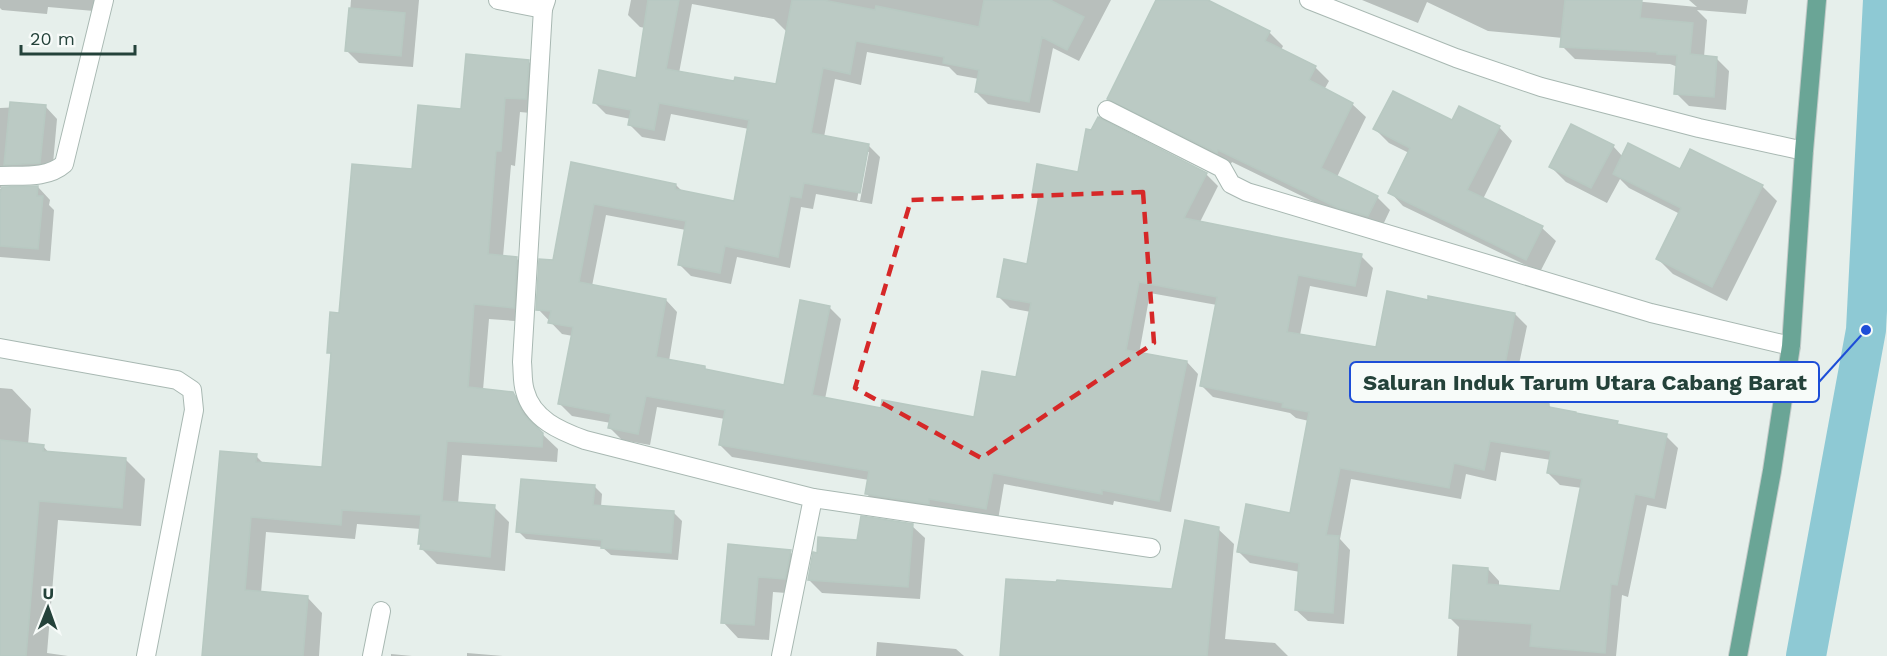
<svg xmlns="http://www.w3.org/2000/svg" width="1887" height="656" font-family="'Work Sans',sans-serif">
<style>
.shadow{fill:#0003;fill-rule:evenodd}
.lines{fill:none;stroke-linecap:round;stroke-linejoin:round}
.canal{stroke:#8ec9d4;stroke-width:40}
.building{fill:#bbcac4;stroke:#b8c9c2;stroke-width:1.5}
.minor-casing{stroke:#a8b8b2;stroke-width:20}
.primary-casing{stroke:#c2cac8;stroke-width:20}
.minor{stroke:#fff;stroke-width:18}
.primary{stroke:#6aa596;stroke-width:18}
.marked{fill:none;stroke:#d62828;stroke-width:4.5;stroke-dasharray:12 8;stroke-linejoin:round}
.leader{fill:none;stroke:#1d4ed8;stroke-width:2}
.callout-dot{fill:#1d4ed8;stroke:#f7fbf9;stroke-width:2}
.callout{fill:#f7fbf9;stroke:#1d4ed8;stroke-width:2}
.callout-label{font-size:22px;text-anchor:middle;font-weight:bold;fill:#24423a}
</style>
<rect width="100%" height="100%" fill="#e6efeb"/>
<g class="shadow">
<path d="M0 0H95L94 11 48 7 47 14 2 10 0 8Z"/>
<path d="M351 0H419L413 67 359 63 347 51Z"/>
<path d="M631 0H1111L1079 61 1053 48 1040 113 988 104 976 92 979 79 957 75 949 67 867 52 861 85 835 79 824 137 868 145 880 157 872 204 816 194 813 209 801 207 790 268 737 257 731 284 691 276 679 264 686 230 606 215 592 286 666 300 677 312 669 361 785 387 829 307 841 319 825 399 882 409 975 419 1017 379 1031 312 1010 308 998 296 1028 265 1040 201 1033 194 1079 174H1206L1218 186 1200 222 1361 256 1373 268 1367 297 1310 286 1300 335 1377 349 1429 301 1515 314 1527 326 1512 398 1548 405 1553 409 1666 436 1678 448 1666 509 1647 505 1628 597 1622 595 1616 656H1457L1459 627 1450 618 1488 569 1499 581V587L1562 592 1582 488 1560 485 1548 473 1551 460 1501 452 1496 481 1466 474 1461 499 1351 479 1340 539 1350 550 1344 624 1308 621 1296 610 1300 572 1250 563 1238 551 1291 515 1309 421 1296 418 1290 413 1213 397 1201 385 1217 305 1150 293 1139 354 1187 362 1198 374 1171 512 1114 501 1113 505 1004 484 998 520 878 506 867 494 869 480 732 457 720 445 725 419 657 407 650 445 622 440 610 428 611 423 572 416 560 404 573 336 562 334 538 309 554 261 573 164 676 185 683 192 735 203 749 129 671 114 665 141 642 137 630 125 631 119 606 114 594 102 637 79 645 28 640 27 628 15ZM692 4 774 19 788 33 778 85 735 83 679 73ZM866 152H869L860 201 857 200Z"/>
<path d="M1158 0H1201L1269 32 1283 46 1281 50 1315 67 1329 81 1324 90 1352 104 1366 117 1337 177 1377 197 1390 210 1381 229 1353 221 1232 162 1230 165 1122 112 1109 99Z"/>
<path d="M1362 0H1623L1697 7 1689 0H1748L1746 14 1697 10 1707 20 1704 57 1716 58 1729 71 1726 110 1689 106 1676 93 1678 67 1670 64 1575 59 1562 46 1563 38 1488 31 1427 2 1418 23Z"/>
<path d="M528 61 543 76 541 114 520 112 515 166 511 165 503 257 516 258 531 273 528 322 489 319 483 390 513 393 528 408 538 430 558 449 557 462 462 455 458 504 494 507 509 522 505 571 437 564 422 549 420 543 421 529 357 524 355 539 266 532 261 593 307 597 322 613 319 656H203L256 456 264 464 324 469 333 356 328 352 340 315 414 171 463 110Z"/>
<path d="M45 106 57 119 52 175 6 179 0 189 38 187 50 200 49 205 54 210 50 261 0 257V108Z"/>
<path d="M1453 122 1499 127 1512 141 1483 199 1542 228 1556 241 1540 272 1403 206 1390 192 1409 153 1389 143 1375 129Z"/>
<path d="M1613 146 1623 157 1681 171 1762 186 1777 201 1727 301 1673 274 1658 259 1680 214 1629 188 1620 179 1607 203 1566 182 1551 167Z"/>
<path d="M0 388 12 389 31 409 28 445 43 446 49 453 125 459 145 479 141 526 58 520 47 653 68 656H0Z"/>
<path d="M594 486 602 494 601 507 674 513 682 521 678 560 611 555 602 547 526 539 518 531Z"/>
<path d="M912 526 925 538 920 599 822 593 809 580Z"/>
<path d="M1218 529 1234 544 1225 639 1275 643 1288 656H1002L1173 591Z"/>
<path d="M730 546 790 552 806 567 800 594 773 592 769 640 738 638 723 622Z"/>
<path d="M877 642 956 649 964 656H876Z"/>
<path d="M467 653 503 656H467Z"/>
<path d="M391 654 412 656H391Z"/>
</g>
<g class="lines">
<path class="canal" d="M1806 656 1866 330 1883 0"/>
</g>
<g class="building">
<path d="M648 0H679L666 69 734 81 735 77 776 84 792 0H823L875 10 876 6 979 27 984 0H1050L1084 17 1067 50 1042 37 1029 102 975 92 979 70 943 63 944 57 856 41 850 74 823 68 811 133 869 144 860 193 804 183 801 198 790 196 778 257 725 246 720 273 678 265 686 221 594 204 579 282 666 299 656 357 705 366V369L784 385 800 300 830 306 812 395 881 408 882 400 974 417 982 371 1016 377 1031 303 997 297 1004 259 1027 264 1039 196 1032 195 1037 164 1078 172 1086 129 1091 130 1098 117 1207 173 1184 218 1362 254 1355 286 1298 275 1287 332 1376 347 1387 291 1428 300V296L1515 313 1499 395 1549 404V407L1576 412V413L1618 421 1617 424 1667 434 1654 498 1635 494 1617 585 1611 584 1605 653 1530 646 1532 624 1449 618 1453 565 1488 568 1487 584 1560 591 1582 479 1547 473 1551 451 1490 441 1484 470 1454 463 1449 488 1340 468 1326 535 1339 536 1333 613 1295 610 1299 563 1237 552 1246 504 1290 513 1309 412 1282 407 1283 403 1200 386 1217 297 1139 282 1126 350 1187 361 1159 501 1102 490V494L993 473 986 509 929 499V504L865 494 869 471 719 445 725 410 646 396 638 434 608 428 611 414 558 404 573 327 548 323 551 311 536 310 539 259 553 260 571 162 676 184 675 189 734 201 749 120 659 103 654 130 628 125 631 110 593 103 599 70 636 78Z"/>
<path d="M1156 0H1208L1270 31 1265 41 1316 66 1309 80 1353 103 1321 168 1378 196 1368 216 1338 208 1218 150 1217 153 1107 99Z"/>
<path d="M1565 0H1642L1640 18 1693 23 1690 54 1717 57 1714 97 1674 94 1677 55 1657 54V52L1560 47Z"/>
<path d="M349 8 405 13 401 56 345 51Z"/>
<path d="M466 54 529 60 526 99 505 98 501 151H496L488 254 517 257 514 308 474 304 468 387 513 392 524 415 543 433 542 447 447 441 442 501 495 505 490 557 420 549 421 544H418L421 515 342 510 341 525 251 517 245 590 308 596 303 656H202L220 451 257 454 256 462 322 467 331 353H327L330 312 339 313 352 164 412 169 418 105 461 109Z"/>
<path d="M1393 91 1452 120 1459 106 1500 126 1467 190 1543 226 1526 260 1388 193 1410 148 1373 129Z"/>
<path d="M10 102 46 105 40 163 4 165Z"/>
<path d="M1571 124 1614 145 1591 188 1549 167Z"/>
<path d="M1628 143 1680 169 1690 149 1763 185 1712 287 1656 259 1681 208 1613 174Z"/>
<path d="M38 186 37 196H43L38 249 0 246V193L2 187Z"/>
<path d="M0 440 44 445 43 451 126 458 122 508 39 501 26 656H0Z"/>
<path d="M521 479 595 485 593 505 674 511 671 553 601 548 602 540 516 532Z"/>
<path d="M861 516 913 524 908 587 808 580 813 552 817 553 818 537 857 540Z"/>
<path d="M1185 520 1219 527 1207 656H1000L1006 579 1056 582 1057 580 1172 589Z"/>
<path d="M728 544 791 550 785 579 758 577 754 625 721 623Z"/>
</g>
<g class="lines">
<defs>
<g id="minor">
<path d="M498 0 543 9 546 0"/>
<path d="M1309 0 1456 58 1541 87 1699 128 1804 151"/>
<path d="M543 9 522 362C523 371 522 382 525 391 532 419 560 431 585 440L813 498 781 656"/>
<path d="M1107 110 1222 168 1231 184 1247 192 1651 313 1791 346"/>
<path d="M0 176C21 175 47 179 64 164L104 0"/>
<path d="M0 348 177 380 192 390 194 410 146 656"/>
<path d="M813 498 1151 548"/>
<path d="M372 656 381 611"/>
</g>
<path id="primary" d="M1738 656 1772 471 1791 346 1804 151 1817 0"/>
</defs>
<use href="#minor" class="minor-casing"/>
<use href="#primary" class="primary-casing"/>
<use href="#minor" class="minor"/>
<use href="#primary" class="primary"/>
</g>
<path class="marked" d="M1143 192 1154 343 981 458 855 388 911 200Z"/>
<path class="leader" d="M1866 330L1819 382"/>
<circle class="callout-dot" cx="1866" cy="330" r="6"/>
<rect class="callout" x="1350" y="362" width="469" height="40" rx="6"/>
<g class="callout-label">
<text x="1585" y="390">Saluran Induk Tarum Utara Cabang Barat</text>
</g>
<g transform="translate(48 608) rotate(1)" stroke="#f7fbf9" stroke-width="4.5" paint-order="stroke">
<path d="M0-4.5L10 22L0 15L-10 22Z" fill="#24423a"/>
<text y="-9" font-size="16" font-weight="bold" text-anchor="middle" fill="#24423a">U</text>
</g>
<path d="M21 45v9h114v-9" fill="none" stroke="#24423a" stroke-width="3"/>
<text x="30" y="45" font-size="18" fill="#24423a" stroke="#f7fbf9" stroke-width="4.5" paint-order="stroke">20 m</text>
</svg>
